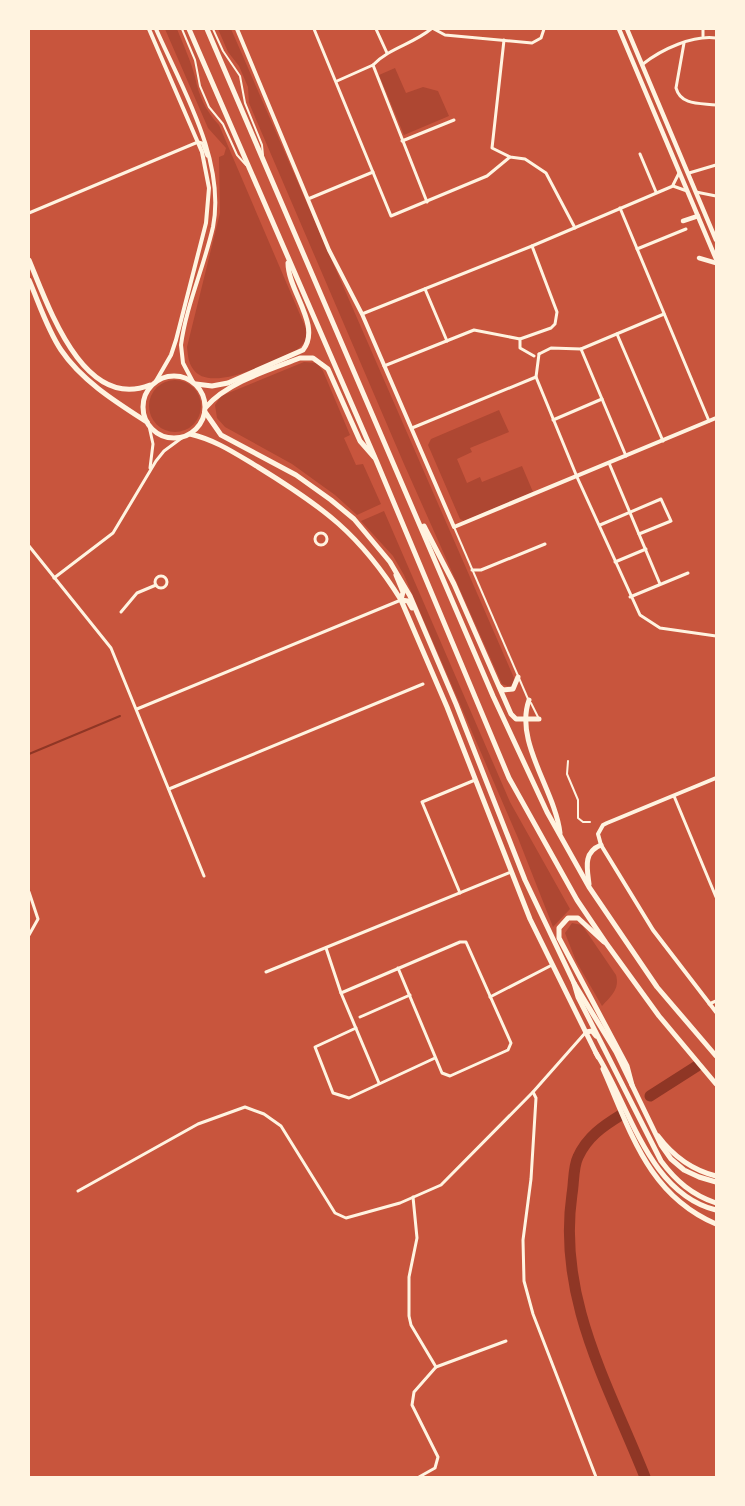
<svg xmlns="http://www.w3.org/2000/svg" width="745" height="1506" font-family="'Roboto Condensed',sans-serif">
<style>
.green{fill:#ae4732}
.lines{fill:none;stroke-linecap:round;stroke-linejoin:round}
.stream{stroke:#8f3625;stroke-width:2}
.river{stroke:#8f3625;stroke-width:11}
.service{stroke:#fff3e0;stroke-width:2}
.minor{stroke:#fff3e0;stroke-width:3}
.tertiary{stroke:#fff3e0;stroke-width:4}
.secondary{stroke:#fff3e0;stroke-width:4.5}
.primary{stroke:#fff3e0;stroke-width:5}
.trunk{stroke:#fff3e0;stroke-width:5}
</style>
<rect width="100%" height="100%" fill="#c8553d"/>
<g class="green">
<path d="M165 29H177C183 44 191 61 195 77 199 96 205 110 219 125L307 331 305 342 297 350C276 359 210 395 193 369 188 362 188 355 187 347L220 213 219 157 224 155 226 148 208 128Z"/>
<path d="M218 29H231L514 678 513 684 510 687 502 684 404 464 249 103 248 87 239 66 228 52Z"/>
<path d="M395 68 406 93 423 87 438 91 449 116 404 135 379 75Z"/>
<path d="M304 362 317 363 323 371 350 435 344 438 356 465 363 464 381 504 357 515 335 495 292 464 225 427 217 418 215 405 221 396Z"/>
<circle cx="175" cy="406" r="26"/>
<path d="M499 410 509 432 470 448 472 452 457 459 467 483 480 477 482 482 522 466 533 492 464 521 460 519 428 445 431 439Z"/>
<path d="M384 511 510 802 570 909 553 927 518 838 404 575 393 556 361 521Z"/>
<path d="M572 923 582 925 616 975C620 989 611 996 602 1006L576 961 565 933Z"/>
</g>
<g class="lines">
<path class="stream" d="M29 754 120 716"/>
<g class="river">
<path d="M650 1096 697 1066"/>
<path d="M621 1115C603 1126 587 1137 578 1157 573 1167 574 1183 572 1194 557 1298 608 1384 645 1477"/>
</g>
<g class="service">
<path d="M182 29 195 60 200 86 209 107 223 124 237 155 246 165"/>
<path d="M213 29 223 51 240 76 245 103 262 145 263 155"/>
<path d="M454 527 528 699"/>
<path d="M531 703 538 717"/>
<path d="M568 761 567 774 578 800V818L583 822H590"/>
</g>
<g class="minor">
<path d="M314 29 391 216 487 176 510 157"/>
<path d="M376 29 387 53"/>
<path d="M434 29 445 35 532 43 541 38 544 29"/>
<path d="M703 36V29"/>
<path d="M504 40 492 148 510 157 525 159 546 173 575 228"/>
<path d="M684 43 676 88C681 106 701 103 716 105"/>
<path d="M643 64C662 49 693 35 716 38"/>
<path d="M373 65C389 48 413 44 431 29"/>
<path d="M337 81 373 65 427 202"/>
<path d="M402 141 454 120"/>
<path d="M640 154 656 192"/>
<path d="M689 173 716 165"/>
<path d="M673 185 679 173"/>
<path d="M696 192 716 196"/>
<path d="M308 199 373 172"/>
<path d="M620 208 709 421"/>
<path d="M29 213 198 142 202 143 207 156"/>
<path d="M532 246 557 312 555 324 551 328 520 339V348L534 356"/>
<path d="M637 249 686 229"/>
<path d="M425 289 447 341"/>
<path d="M362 314 532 246 673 186 687 191"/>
<path d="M617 334 663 441"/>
<path d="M581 349 626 456"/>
<path d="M539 354 536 377 577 477 640 615 660 628 716 636"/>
<path d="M539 354 551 348 581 349 664 314"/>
<path d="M384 366 474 330 520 339"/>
<path d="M553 420 602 399"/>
<path d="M149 426 153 444 150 468"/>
<path d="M412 428 536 377"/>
<path d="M609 463 660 584"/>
<path d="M600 525 661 499 671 521 639 534"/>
<circle cx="321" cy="539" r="6"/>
<path d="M29 546 111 648 204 876"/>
<path d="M615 562 646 549"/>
<path d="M472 570H481L545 544"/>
<circle cx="161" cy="582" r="6"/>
<path d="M54 578 113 533 156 461 164 451 183 437"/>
<path d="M630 597 688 573"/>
<path d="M121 612 137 593 156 585"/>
<path d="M137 709 401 600"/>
<path d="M169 789 423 684"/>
<path d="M674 796 716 897"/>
<path d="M29 892 38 919 29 935"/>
<path d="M460 893 422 802 475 780"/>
<path d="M326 948 341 993 379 1083"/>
<path d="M266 972 511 872"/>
<path d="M341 993 460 942H466L511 1043 508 1050 450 1076 442 1073 398 968"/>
<path d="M490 997 552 965"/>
<path d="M709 1004 716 1001"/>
<path d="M360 1017 410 995"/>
<path d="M356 1028 315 1047 333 1093 349 1098 435 1058"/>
<path d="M533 1092 536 1098 531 1179 523 1240 524 1281 533 1314 596 1477"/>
<path d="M78 1191 198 1124 245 1107 264 1114 281 1126 335 1213 346 1218 400 1203 441 1185 533 1092 586 1032"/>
<path d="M413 1197 417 1238 409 1277V1316L411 1325 436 1367"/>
<path d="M419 1477 435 1468 438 1457 412 1405 414 1392 436 1367 506 1341"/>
</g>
<g class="tertiary">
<path d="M149 29 202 152 209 188 206 223 176 340 171 355 156 381"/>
<path d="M156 29C182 88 226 161 213 227 204 267 186 306 181 345L183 363 193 382"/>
<path d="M237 29 329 250 362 314 454 527 716 418"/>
<path d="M716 778 607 823 603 825 598 834 601 845 653 930 716 1012"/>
</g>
<g class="secondary">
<path d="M619 29 716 259"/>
<path d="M627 29 716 240"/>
<path d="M683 221 698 216"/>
<path d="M699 258 716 263"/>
</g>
<g class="primary">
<path d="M29 260C48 305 83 412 150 385"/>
<path d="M29 280C39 303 47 329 61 350 82 381 116 402 147 422"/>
<circle cx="174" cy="407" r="31"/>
<path d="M205 412 221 435 296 475 331 500 354 519 390 562 410 596 456 704 525 880 574 983 616 1052 661 1145 671 1159 684 1170 699 1177 716 1182"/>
<path d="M190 434C216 440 236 454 258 467 323 507 360 534 401 600L447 707 530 919 598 1057"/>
<path d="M396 575 403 592 401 600 408 601 412 608"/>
<path d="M603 1069C631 1132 648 1195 716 1224"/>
<path d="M658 1136C673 1156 692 1170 716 1176"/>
</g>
<g class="trunk">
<path d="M189 29 376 460 509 778 577 900 606 943 659 1016 716 1084"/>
<path d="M207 29 493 696 547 812 589 887 657 987 716 1056"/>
<path d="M196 384 212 386 228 383 303 350C322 326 288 291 288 263"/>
<path d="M206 407C228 382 269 370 300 358H313L328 369 360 441 374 457"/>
<path d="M424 526 454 584 511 714 516 719H539"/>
<path d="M500 687 503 690 513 689 518 677"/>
<path d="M529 700C514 742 555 790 560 833"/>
<path d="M589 884C587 868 583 852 601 845"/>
<path d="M604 942 578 918H568L559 928V938L627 1066 632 1085"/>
<path d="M574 983 578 997 661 1161C676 1181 692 1195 716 1203"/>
<path d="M586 1032 592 1031 596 1036"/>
<path d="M596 1053C630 1106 648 1193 716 1210"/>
</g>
</g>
<rect width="745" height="1506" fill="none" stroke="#fff3e0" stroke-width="60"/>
</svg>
